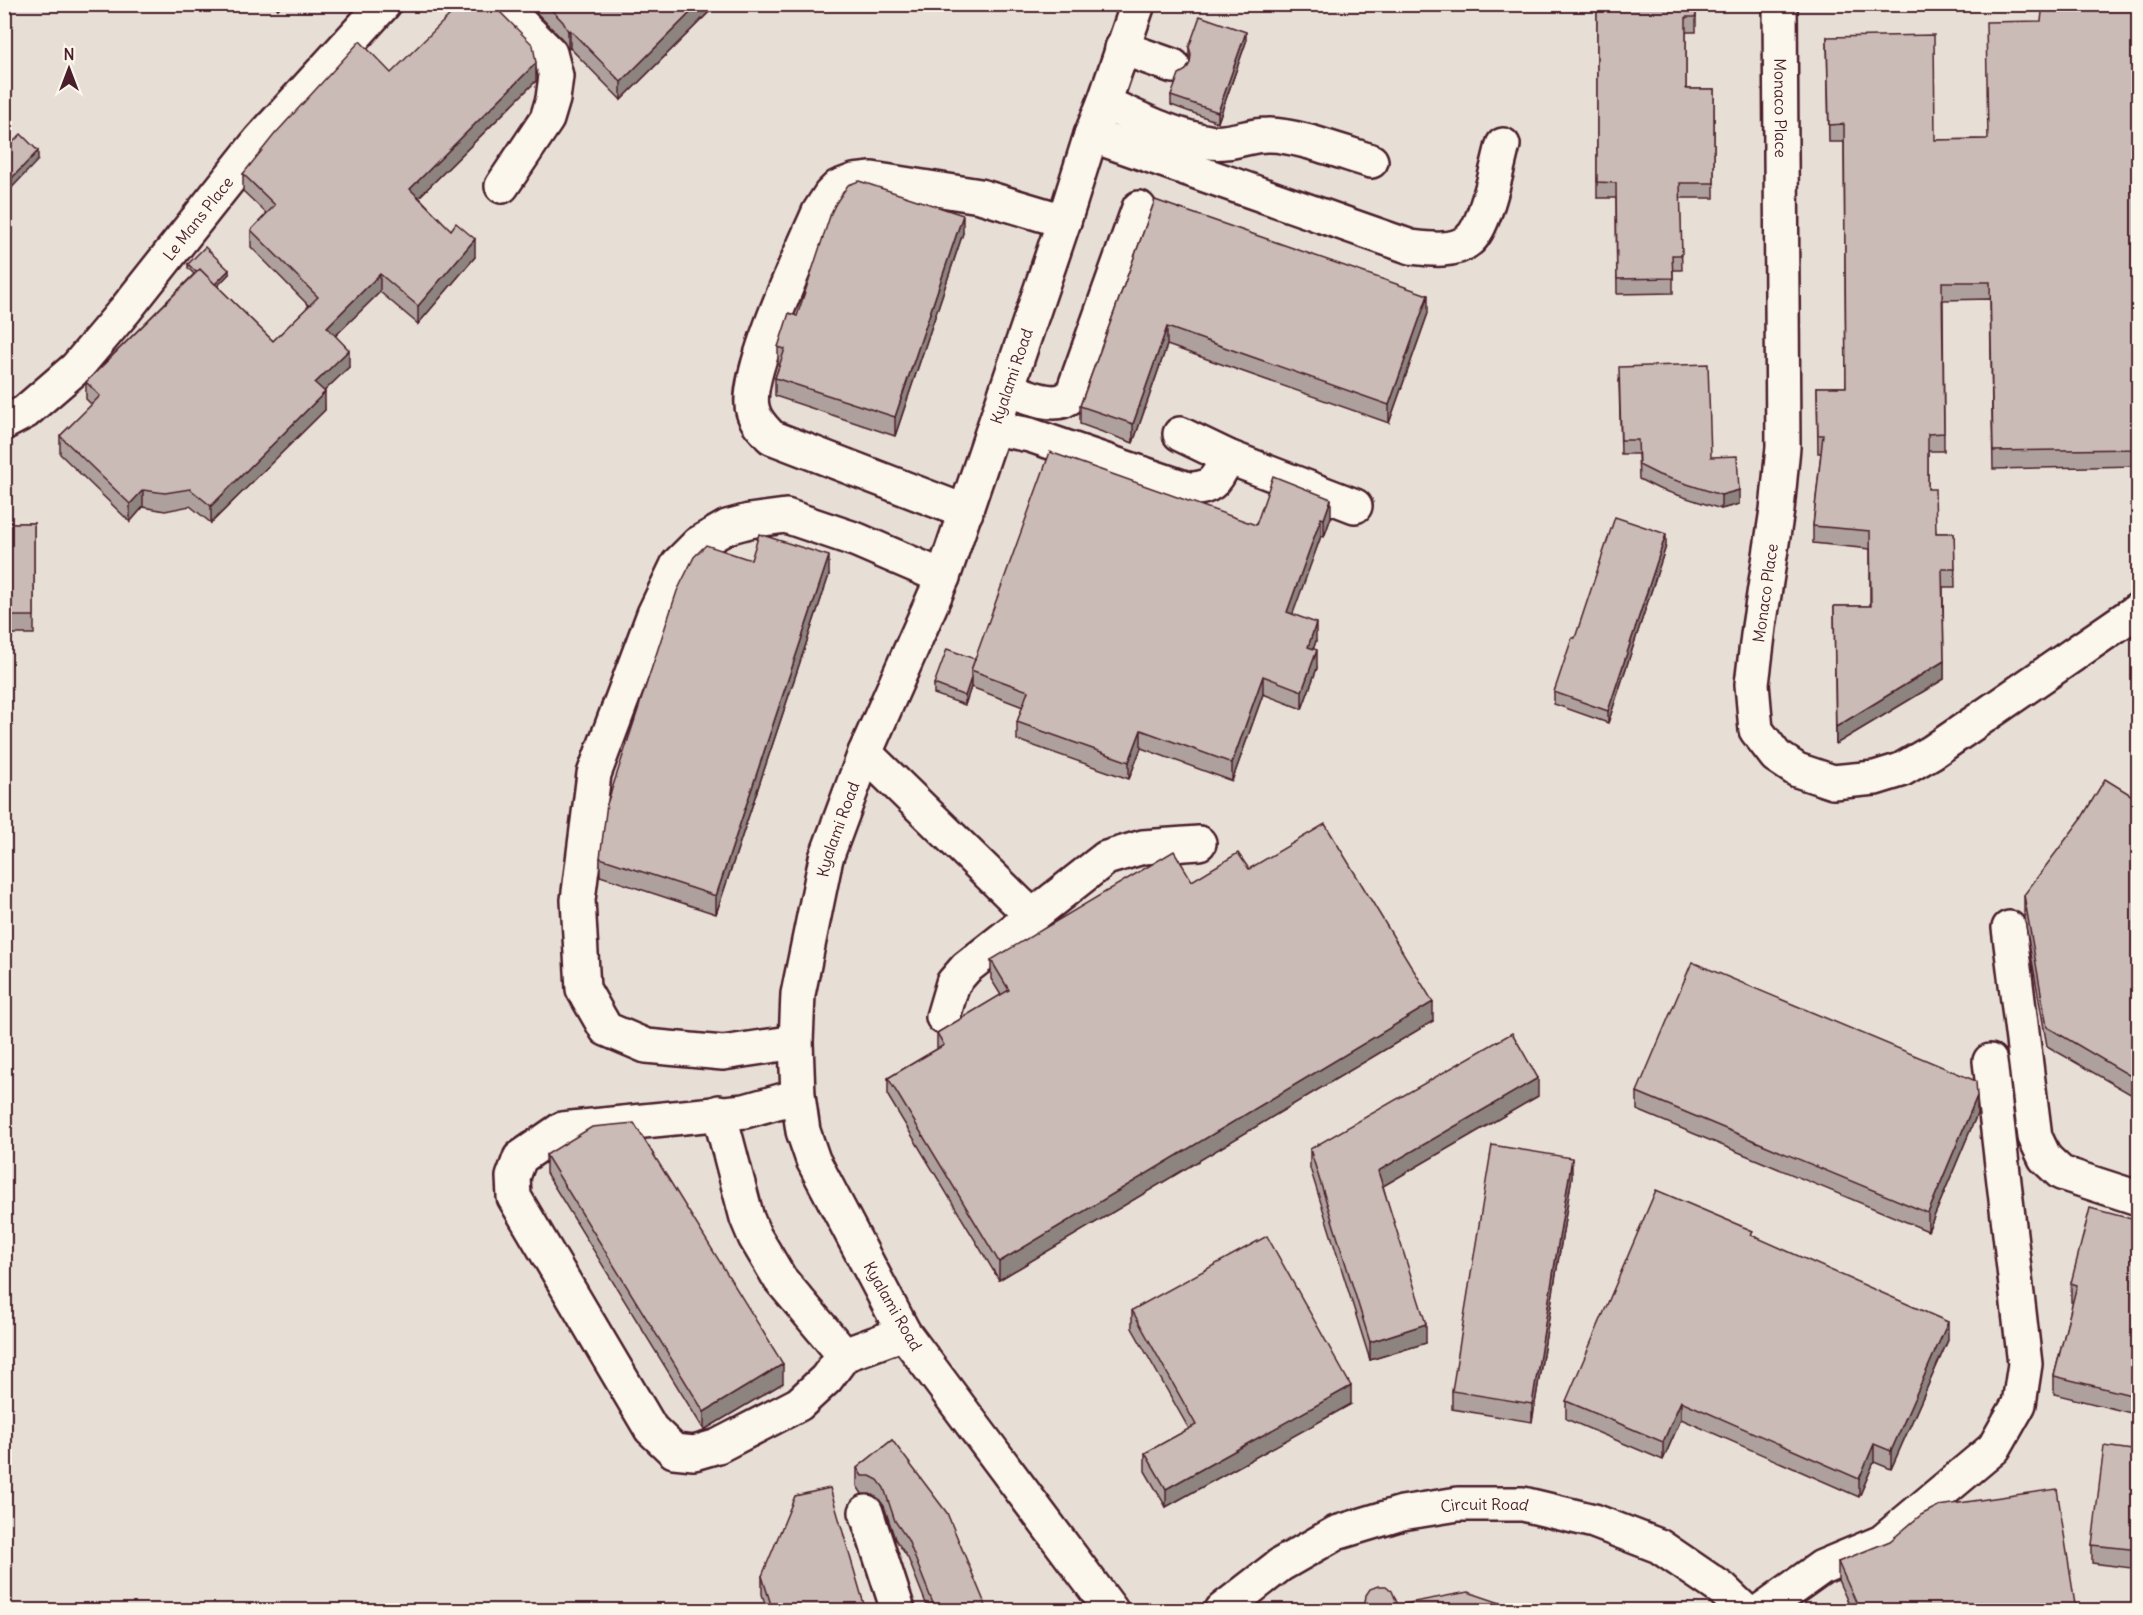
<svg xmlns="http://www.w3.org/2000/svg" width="2143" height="1615" font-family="Delius,sans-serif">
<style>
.built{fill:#e7dfd6}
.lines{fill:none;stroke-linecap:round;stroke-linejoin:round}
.minor-casing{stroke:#4a1f2b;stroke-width:38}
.minor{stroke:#fbf7ec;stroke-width:33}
.wall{fill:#aea19d;stroke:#4a1f2b;stroke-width:1.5}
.shaded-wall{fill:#8d837f;stroke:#4a1f2b;stroke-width:1.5}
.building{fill:#cabbb6;stroke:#4a1f2b;stroke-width:1.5}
.labels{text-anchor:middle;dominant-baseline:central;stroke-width:4.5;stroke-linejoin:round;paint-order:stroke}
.street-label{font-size:16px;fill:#4a1f2b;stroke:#fbf7ec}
</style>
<rect width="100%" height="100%" fill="#f4eee4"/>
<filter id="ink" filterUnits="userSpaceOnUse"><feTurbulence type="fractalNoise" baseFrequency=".0167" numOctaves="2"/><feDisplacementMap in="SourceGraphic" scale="12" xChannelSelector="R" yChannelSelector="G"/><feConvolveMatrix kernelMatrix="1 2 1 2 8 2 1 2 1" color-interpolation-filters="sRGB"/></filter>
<g filter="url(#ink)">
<rect class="built" x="5" y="5" width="2133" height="1605"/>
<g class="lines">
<defs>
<g id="minor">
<path d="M501 4 550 53 556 76 553 99 547 119 502 186"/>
<path id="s1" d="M1780 4 1783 447 1777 510 1759 627 1752 684 1756 730 1776 756 1797 770 1833 782 1875 778 1901 770 1932 752 2138 610"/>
<path d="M1122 48 1173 66"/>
<path d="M1104 103C1138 118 1172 136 1209 142 1231 145 1246 135 1268 135 1293 134 1344 153 1371 161"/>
<path d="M1091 135 1411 247C1428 249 1454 253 1469 240 1486 226 1497 167 1503 145"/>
<path d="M1007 389C1026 395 1056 411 1072 395L1139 208"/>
<path id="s2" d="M4 423 25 412 76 368 126 309 260 140 384 4"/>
<path d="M994 428 1030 435 1188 489C1215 489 1216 478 1228 457"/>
<path d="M1180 434 1228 457 1355 506"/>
<path d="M966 512 771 437C764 429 756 422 753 411 742 378 803 249 819 212L830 195 838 187 854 181 872 179 980 196 1064 221"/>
<path d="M865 753 1031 915"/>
<path d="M2009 928 2035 1137 2045 1158 2061 1173 2138 1198"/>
<path d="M943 1017 953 983 966 968 1106 858 1143 847 1199 843"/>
<path d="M796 1042 723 1053 646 1046 606 1029 583 989 578 900 594 774 654 614 678 564 699 543 727 527 749 521 786 516 857 540 943 577"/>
<path d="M798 1096 745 1111 562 1129 520 1158 513 1177 514 1197 651 1429 674 1451 694 1453 718 1446 799 1404 826 1379 844 1355 904 1333"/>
<path d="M719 1112 747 1218 755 1237 780 1279 844 1355"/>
<path d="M866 1512 898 1610"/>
<path id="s3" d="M1111 1610 904 1333 813 1160 803 1131 798 1096 796 1042 798 994 826 858 865 753 943 577 1064 221 1091 135 1104 103 1138 4"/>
<path id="s4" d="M1222 1610 1280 1565 1336 1533 1402 1513 1458 1504H1523L1594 1521 1659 1546 1722 1589 1744 1610"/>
<path d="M1762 1610 1822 1567 1882 1542 1994 1448 2019 1404 2025 1364 1990 1061"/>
</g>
</defs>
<use href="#minor" class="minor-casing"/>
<use href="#minor" class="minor"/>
</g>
<g class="wall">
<path d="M273 4H283L278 9Z"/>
<path d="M528 4H717L621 100 570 48 568 49 563 40Z"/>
<path d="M1597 4H1696V32H1686V89H1714V198H1680L1682 270H1673V293L1617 294 1616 198H1597Z"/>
<path d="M2139 4V466L1993 469 1990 299 1943 300 1944 451H1928V489L1936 533H1954L1955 587H1943L1944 679 1836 744 1834 606H1870V549L1813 543V526L1821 453H1818L1817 387H1846L1844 142H1829L1827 37 1935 140 1988 139 2041 21Z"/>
<path d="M1246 42 1218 122 1171 105V96L1190 63 1189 57V47Z"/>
<path d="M391 73 536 81 419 197 475 257 418 324 380 292 335 336 349 367 324 391 325 410 211 523 190 506 165 511 143 507 130 522 60 454V436L92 405 86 399V382L194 274 188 268V264L229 274 217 286 273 341 309 306 251 247V230L267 214 243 191V174Z"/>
<path d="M1155 200 1428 313 1389 423 1167 345 1133 443 1080 424V406Z"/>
<path d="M963 233 895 436 775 396V378L779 366 778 365V347L797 316Z"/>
<path d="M1619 381 1711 457 1739 504 1721 509 1659 489 1639 479 1638 454H1621Z"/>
<path d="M1331 517 1324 537 1321 536 1292 614 1316 641 1313 649 1317 668 1302 709 1263 694 1232 781 1141 748 1129 779 1017 740V722L1023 707 971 687 965 705 934 694V684L975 659 1256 525Z"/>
<rect x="4" y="523" width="30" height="111"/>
<path d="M1666 546 1608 723 1554 704V692L1575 638Z"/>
<path d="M751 560 829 575 716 914 600 876V858Z"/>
<path d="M2139 800V1099L2047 1046 2024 914V895Z"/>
<path d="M1249 869 1433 1021 999 1280 888 1096V1078L937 1049V1033L1001 995 991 979V960L1192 881Z"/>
<path d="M1637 1092 1977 1114 1928 1231 1637 1110Z"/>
<path d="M1538 1096 1383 1186 1426 1343 1370 1360 1310 1168V1149Z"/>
<path d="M546 1155 783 1383 704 1430 546 1173Z"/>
<path d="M1572 1176 1532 1422 1452 1409V1391Z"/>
<path d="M2139 1221V1415L2054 1394V1376L2073 1302H2071V1283Z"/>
<path d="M1753 1236 1948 1340 1891 1469 1874 1462 1859 1497 1681 1419 1663 1460 1566 1419V1401Z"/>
<path d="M1132 1310 1351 1404 1166 1507 1145 1471V1453L1189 1429 1132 1328Z"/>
<path d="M892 1440 988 1611H929L908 1558 895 1539 884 1506 878 1498 870 1494H862L857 1486V1468Z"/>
<path d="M2139 1451V1569L2092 1563V1545Z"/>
<path d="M1838 1562 2076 1611H1852L1838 1580Z"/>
<path d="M762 1576 866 1611H767L762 1594Z"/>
</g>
<g class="shaded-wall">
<path d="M278 4H283L278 9Z"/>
<path d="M699 4H717L621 100V82Z"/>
<path d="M570 30V48L568 49V31Z"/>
<path d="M1246 32V42L1218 122V112Z"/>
<path d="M536 63V81L410 206V189Z"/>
<path d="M38 151V160L4 196V186Z"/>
<path d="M963 215V233L895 436V417Z"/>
<path d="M475 239V257L418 324V306Z"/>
<path d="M229 270V274L212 292V287Z"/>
<path d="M380 274V292L327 344V327Z"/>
<path d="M1428 295V313L1389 423V405Z"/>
<path d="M1167 327V345L1133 443V424Z"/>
<path d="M349 350V367L315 400V383Z"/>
<path d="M325 392V410L211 523V506Z"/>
<path d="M143 490V507L130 522V504Z"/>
<path d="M1739 490V504L1721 509V495Z"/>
<path d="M1331 499V517L1324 537V519Z"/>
<path d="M1321 518V536L1287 630V612Z"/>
<path d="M1666 534V546L1608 723V711Z"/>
<path d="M829 556V575L716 914V896Z"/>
<path d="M1316 623V641L1308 665V647Z"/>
<path d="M1317 650V668L1302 709V691Z"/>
<path d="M1944 661V679L1836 744V727Z"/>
<path d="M1263 676V694L1232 781V763Z"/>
<path d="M971 678V687L965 705V696Z"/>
<path d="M1141 730V748L1129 779V762Z"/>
<path d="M1433 1002V1021L999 1280V1262Z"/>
<path d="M1538 1078V1096L1378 1189V1171Z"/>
<path d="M1977 1096V1114L1928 1231V1213Z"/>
<path d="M1572 1158V1176L1532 1422V1404Z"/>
<path d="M1948 1322V1340L1891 1469V1451Z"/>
<path d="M1426 1324V1343L1370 1360V1342Z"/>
<path d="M783 1364V1383L704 1430V1412Z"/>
<path d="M1351 1386V1404L1166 1507V1489Z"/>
<path d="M1681 1401V1419L1663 1460V1442Z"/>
<path d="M1874 1444V1462L1859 1497V1479Z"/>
</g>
<g class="building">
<path d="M461 4H492L533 45 536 63 410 189 451 230 456 223 475 239 418 306 380 274 327 327 349 350 315 383 325 392 211 506 190 489 165 493 143 490 130 504 60 436 100 396 86 382 200 269 273 341 318 297 251 230 275 205 243 174 274 135 360 41 391 73Z"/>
<path d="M546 4H699L621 82 570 30 568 31 563 22Z"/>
<path d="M1597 4H1696V17H1686V89H1714V183H1680L1682 255H1672L1673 278 1617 279 1616 183 1597 182Z"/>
<path d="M2043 4H2139V449L1993 451 1990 282H1942L1944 433 1928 434V489H1935L1936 533H1954L1955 569H1942L1944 661 1836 727 1834 606H1871L1870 531 1813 526 1823 435H1818L1817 387H1846L1844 124 1829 125 1827 37 1934 35 1935 140 1988 139 1986 22 2041 21Z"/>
<path d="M1200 16 1246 32 1218 112 1171 96 1179 74 1186 70 1190 63 1191 54 1189 47Z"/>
<path d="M21 134 38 151 4 186V151Z"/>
<path d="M859 181 963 215 895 417 775 378 785 349 778 347 789 313 797 316 831 213 836 203 848 185Z"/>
<path d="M1155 200 1428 295 1389 405 1167 327 1133 424 1080 406Z"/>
<path d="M205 247 229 270 215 284 200 269 196 272 188 264Z"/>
<path d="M1708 364 1711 457 1737 456 1739 490 1721 495 1659 475 1639 465 1638 440H1621L1619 367Z"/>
<path d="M1050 452 1256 525 1273 476 1331 499 1324 519 1321 518 1287 612 1316 623 1308 647 1317 650 1302 691 1263 676 1232 763 1141 730 1129 762 1017 722 1028 691 971 670Z"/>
<path d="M1615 517 1666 534 1608 711 1554 692 1572 638H1575Z"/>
<rect x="4" y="523" width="30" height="93"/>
<path d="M759 534 829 556 716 896 600 858 607 804 677 591 694 557 706 545 751 560Z"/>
<path d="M947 649 975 659 971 670V678L965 696 934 684Z"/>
<path d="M2105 779 2139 800V1081L2047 1027 2024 895 2081 819Z"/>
<path d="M1325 824 1433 1002 999 1262 888 1078 944 1045 937 1033 1009 990 991 960 1174 851 1192 881 1238 853 1249 869Z"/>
<path d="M1692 962 1976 1081 1977 1096 1928 1213 1637 1092Z"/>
<path d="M1512 1033 1538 1078 1378 1171 1426 1324 1370 1342 1310 1149Z"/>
<path d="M634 1123 783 1364 704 1412 546 1155 592 1127Z"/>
<path d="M1492 1145 1572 1158 1532 1404 1452 1391Z"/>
<path d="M1656 1190 1753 1231 1751 1235 1948 1322 1891 1451 1874 1444 1859 1479 1681 1401 1663 1442 1566 1401Z"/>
<path d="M2090 1208 2139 1221V1397L2054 1376 2077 1285 2071 1283Z"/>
<path d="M1267 1236 1351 1386 1166 1489 1145 1453 1196 1425 1132 1310Z"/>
<path d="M892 1440 947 1513 988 1611H936L908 1540 895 1521 884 1488 878 1480 870 1476H862L857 1468Z"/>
<path d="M2104 1446 2139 1451V1550L2092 1545Z"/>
<path d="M830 1488 866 1611H773L762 1576 795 1496Z"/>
<path d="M2057 1489 2076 1611H1860L1838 1562 1890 1541 1921 1515 1938 1506Z"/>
<path d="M1378 1586H1386L1392 1591 1398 1605 1468 1592 1524 1611H1368L1365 1603 1366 1595 1370 1589Z"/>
</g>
</g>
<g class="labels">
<g class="street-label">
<text stroke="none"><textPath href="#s1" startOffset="104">Monaco Place</textPath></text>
<text stroke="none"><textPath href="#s2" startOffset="284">Le Mans Place</textPath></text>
<text stroke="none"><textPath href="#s3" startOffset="1365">Kyalami Road</textPath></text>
<text transform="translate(1765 593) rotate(-82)">Monaco Place</text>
<text stroke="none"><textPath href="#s3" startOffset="879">Kyalami Road</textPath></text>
<text transform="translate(893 1306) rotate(60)">Kyalami Road</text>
<text stroke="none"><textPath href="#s4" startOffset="290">Circuit Road</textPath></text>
</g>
</g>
<rect width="2143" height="1615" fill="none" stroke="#fbf7ec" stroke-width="24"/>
<rect x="12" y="12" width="2119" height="1591" fill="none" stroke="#4a1f2b" stroke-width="2" filter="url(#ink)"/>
<g transform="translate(69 69)" stroke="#fbf7ec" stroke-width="4.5" paint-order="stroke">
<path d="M0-4.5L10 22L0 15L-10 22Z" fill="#4a1f2b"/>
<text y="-9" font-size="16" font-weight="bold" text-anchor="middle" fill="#4a1f2b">N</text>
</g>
</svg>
